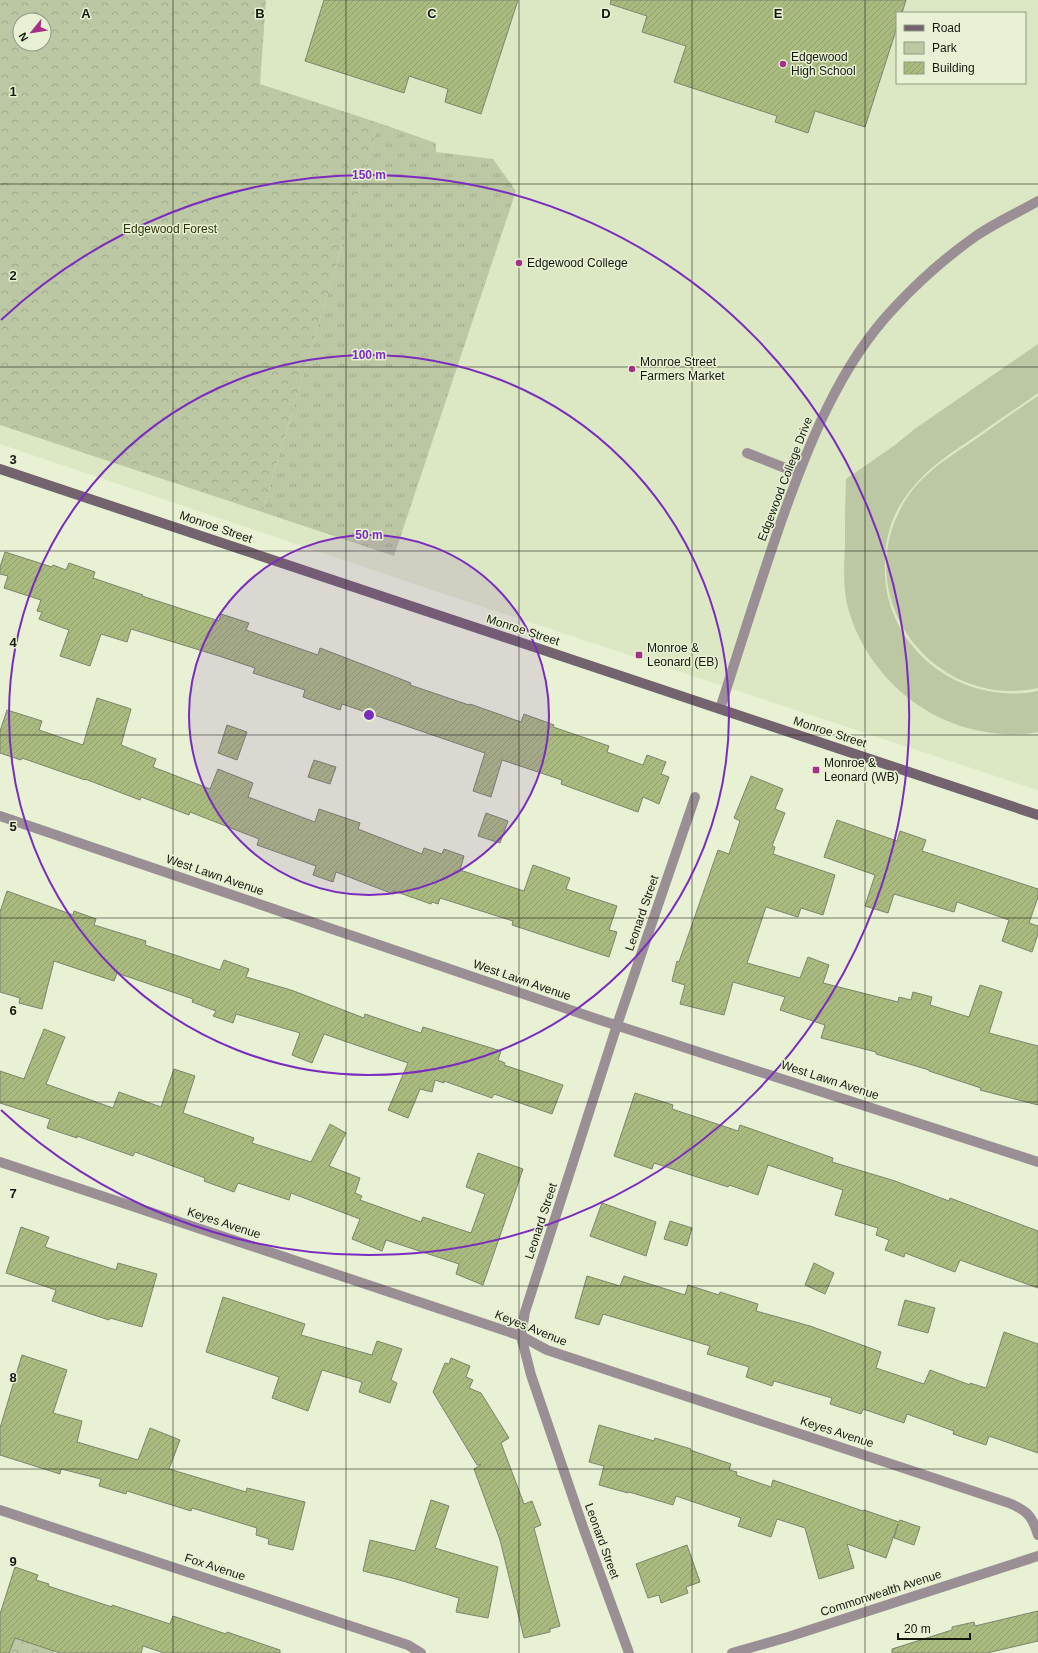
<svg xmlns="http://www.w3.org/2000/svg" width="1038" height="1653" font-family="Arial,sans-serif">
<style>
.built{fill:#dce7c3;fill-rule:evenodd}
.grass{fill:url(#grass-tufts)}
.forest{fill:url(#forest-crowns);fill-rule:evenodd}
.park{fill:#bcc7a3}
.building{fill:url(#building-hatch);stroke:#7d846b}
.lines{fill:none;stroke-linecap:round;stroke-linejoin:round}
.lane{stroke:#9b8f96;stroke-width:10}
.street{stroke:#9b8f96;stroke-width:10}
.secondary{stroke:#73636e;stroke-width:10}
.grid{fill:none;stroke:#15180e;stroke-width:1;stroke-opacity:0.55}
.ring{fill:none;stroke:#7b2cbf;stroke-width:2}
.poi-dot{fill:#a53089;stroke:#e8f1d4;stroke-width:1.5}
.labels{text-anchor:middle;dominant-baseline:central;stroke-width:3;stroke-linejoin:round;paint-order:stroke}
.poi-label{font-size:12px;fill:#15180e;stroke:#e8f1d4;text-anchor:start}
.park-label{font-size:12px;fill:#2c3608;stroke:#e8f1d4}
.street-label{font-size:12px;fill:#15180e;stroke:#e8f1d4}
.grid-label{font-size:13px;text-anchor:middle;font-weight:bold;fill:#15180e;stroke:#e8f1d4;stroke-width:3;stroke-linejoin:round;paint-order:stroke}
.centre{fill:#7b2cbf;stroke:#e8f1d4;stroke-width:2}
.ring-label{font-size:12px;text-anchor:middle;font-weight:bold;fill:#7b2cbf;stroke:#e8f1d4;stroke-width:3;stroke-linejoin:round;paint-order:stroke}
</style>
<defs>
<pattern id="grass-tufts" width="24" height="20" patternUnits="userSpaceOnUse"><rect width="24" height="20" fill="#bcc7a3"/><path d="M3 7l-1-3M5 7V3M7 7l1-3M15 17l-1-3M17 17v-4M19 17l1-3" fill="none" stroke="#a1aa8b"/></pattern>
<pattern id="forest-crowns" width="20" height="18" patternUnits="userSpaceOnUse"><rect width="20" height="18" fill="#bcc7a3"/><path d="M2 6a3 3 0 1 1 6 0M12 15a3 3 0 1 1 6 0" fill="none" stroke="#a1aa8b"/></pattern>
<pattern id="building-hatch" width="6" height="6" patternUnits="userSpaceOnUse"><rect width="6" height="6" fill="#aabb80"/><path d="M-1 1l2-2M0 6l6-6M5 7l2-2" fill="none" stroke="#91a06d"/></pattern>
</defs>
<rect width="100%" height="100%" fill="#e8f1d4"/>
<path class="built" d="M0 0H1038V790L435 591 0 444ZM897 13H1025V83H897ZM20 20H44V44H20Z"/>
<path class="grass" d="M379 123 436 143V152L493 159 516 191 394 556 262 512Z"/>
<g class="forest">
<path d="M0 0H266L260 84 379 123 262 512 0 425ZM20 20H44V44H20Z"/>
<path d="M0 1617 67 1645 53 1653H0Z"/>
</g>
<g class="park">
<path d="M1038 344V393C1017 408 996 422 976 436 944 458 919 473 899 507 889 524 885 544 885 563 881 645 958 707 1038 691V732C1023 735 1007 735 993 733 923 725 864 672 847 604 843 584 844 566 845 546 845 524 845 501 846 479L895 445 916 428Z"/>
<path d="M1038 396V688C937 710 852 603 900 510 916 477 946 459 976 439 997 424 1017 410 1038 396Z"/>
</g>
<g class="building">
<path d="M324 0H518L481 114 445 102 448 89 409 76 404 93 305 61Z"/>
<path d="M611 0H906L902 13H897V27L865 127 815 111 808 133 775 122 777 116 674 82 686 46 642 32 647 16 610 4Z"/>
<path d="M5 552 52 567 53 565 66 570 69 563 95 572 93 578 143 595 142 596 219 621 221 614 249 623 246 630 318 655 320 648 411 683 410 685 469 705 470 704 521 722 524 714 554 725 553 727 609 746 607 752 643 765 647 755 666 762 661 774 669 777 659 804 643 797 638 812 561 784 562 780 502 760 491 797 473 791 485 753 342 704 340 710 303 697 305 690 253 673 255 668 219 656 131 629 127 642 101 634 90 666 60 656 69 630 39 619 42 612 37 611 41 600 4 588 8 576 0 574V567Z"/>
<path d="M97 698 131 709 121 745 156 759 153 767 210 789 218 769 253 783 248 797 315 822 319 809 360 823 358 829 422 854 424 848 442 854 444 849 464 856 460 870 524 891 533 865 570 878 566 889 617 906 609 930 617 932 609 957 512 925 513 921 440 898 438 904 432 902 431 904 394 891 393 894 336 872 333 882 313 875 316 866 257 845 259 839 190 812 189 815 141 797 140 800 85 779V780L22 758 21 760 0 753V731L7 710 42 721 39 730 83 745Z"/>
<path d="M227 725 247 732 237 760 218 753Z"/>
<path d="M314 760 336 767 330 784 308 777Z"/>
<path d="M751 776 783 789 775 809 785 813 772 846 775 847 773 854 835 875 823 915 801 908 798 917 766 907 747 963 800 978 808 957 829 965 823 983 898 1002 899 997 911 1000 913 992 932 997 930 1005 969 1017 980 985 1002 992 989 1033 1038 1046V1105L980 1090 981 1088 929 1071V1070L876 1054V1052L821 1038 825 1025 780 1010 785 997 733 982 724 1015 680 1004 685 985 672 981 677 961 679 962 718 850 729 854 740 821 734 818Z"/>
<path d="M486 813 508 821 500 843 478 836Z"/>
<path d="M837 820 897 841 900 831 926 840 922 851 1038 889V897L1029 923 1038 926V934L1032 952 1002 941 1009 920 957 902 954 912 894 894 888 913 865 906 875 875 824 857Z"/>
<path d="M7 891 73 915 74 911 96 919 94 925 146 941 145 945 220 970 224 960 249 969 246 977 291 990 364 1018 365 1014 421 1033 423 1027 501 1051 498 1060 505 1063 504 1065 563 1085 552 1114 494 1094 492 1098 444 1081V1083L435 1080 432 1092 420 1089 408 1118 388 1110 408 1063 324 1034 312 1063 292 1055 300 1033 236 1014 233 1023 213 1016 216 1011 192 1002 193 999 117 973 114 981 54 961 42 1009 19 1003 20 998 0 992V912Z"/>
<path d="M44 1029 65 1037 46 1084 113 1108 119 1092 161 1107 174 1069 195 1076 183 1113 254 1138 252 1143 311 1162 330 1124 346 1133 329 1166 360 1178 355 1193 362 1196 360 1200 421 1222 423 1217 471 1233 485 1194 466 1187 478 1153 523 1169 483 1285 456 1274 459 1264 386 1240 382 1251 352 1239 360 1219 291 1193 289 1200 238 1183 234 1192 204 1181 205 1178 135 1152 133 1156 77 1136V1138L47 1128 50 1119 0 1103V1071L24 1079Z"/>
<path d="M635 1093 673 1105 672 1109 738 1131 740 1125 833 1158 832 1162 895 1181 949 1201 950 1198 1038 1231V1288L960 1260 955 1272 905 1253 904 1257 885 1250 889 1240 876 1235 878 1228 835 1215 843 1190 768 1165 758 1195 729 1185 728 1187 654 1163 652 1169 614 1156Z"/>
<path d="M602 1203 656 1222 646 1256 590 1236Z"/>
<path d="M670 1221 692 1228 687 1246 664 1239Z"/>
<path d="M21 1227 49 1237 45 1247 116 1270 118 1263 157 1274 142 1327 110 1318 109 1320 52 1301 56 1290 6 1273Z"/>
<path d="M814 1263 834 1273 825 1294 805 1285Z"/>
<path d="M587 1276 620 1286 624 1276 685 1295 688 1285 719 1295 720 1292 758 1304 756 1311 810 1326 881 1352 876 1368 924 1384 930 1370 970 1385V1383L986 1388 1004 1332 1038 1344V1453L989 1436 986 1445 953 1434 954 1431 907 1414 904 1423 863 1409 861 1414 830 1404 832 1398 774 1381 772 1386 746 1377 749 1367 707 1354 710 1346 603 1314 599 1325 575 1318Z"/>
<path d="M223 1297 305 1324 301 1335 372 1355 377 1341 402 1349 391 1380 397 1383 390 1403 359 1392 362 1382 322 1370 308 1411 272 1398 279 1377 206 1352Z"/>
<path d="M905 1300 935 1308 928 1333 898 1325Z"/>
<path d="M22 1355 67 1370 53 1413 82 1421 77 1442 138 1460 150 1428 180 1440 169 1469 246 1492 247 1488 305 1502 293 1550 268 1544 269 1539 256 1535 257 1528 192 1508 191 1511 127 1491 126 1494 99 1486 101 1479 61 1469 60 1474 0 1455V1428Z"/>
<path d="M451 1358 470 1366 466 1377 473 1380 469 1388 481 1393 509 1438 501 1443 524 1504 532 1501 541 1525 534 1528 560 1626 550 1629V1632L524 1638 500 1540 474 1469 481 1465H477L433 1392 445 1363 449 1364Z"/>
<path d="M599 1425 654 1441 655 1438 691 1449 690 1450 731 1464 729 1470 737 1472 736 1475 771 1487 773 1480 863 1511 864 1510 899 1522 900 1520 920 1527 914 1545 894 1538 898 1524 886 1558 847 1544 854 1568 819 1579 805 1528 777 1519 771 1537 738 1526 741 1518 676 1496 673 1505 629 1492 628 1493 599 1485 604 1466 589 1462Z"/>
<path d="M431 1500 449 1506 435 1548 498 1567 488 1618 456 1612 459 1598 396 1579 363 1571 370 1540 415 1551Z"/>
<path d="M687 1545 700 1582 686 1587 688 1593 661 1603 659 1595 648 1598 636 1564Z"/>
<path d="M15 1567 38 1575 36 1580 49 1584 48 1586 112 1607V1605L170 1624 173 1616 226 1634 227 1632 280 1650V1653H164L143 1646 141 1653H60L15 1638 9 1653H0V1614Z"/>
<path d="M1038 1611V1641L987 1653H892V1649L952 1630V1627L974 1622 975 1626Z"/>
</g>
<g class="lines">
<path class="lane" d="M747 453 798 473"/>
<g class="street">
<path d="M720 709C740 646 760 582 782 519 808 446 839 366 894 308 918 282 946 257 976 236 995 223 1017 213 1038 201"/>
<path d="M0 816 597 1019 1038 1162"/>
<path d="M0 1162 521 1336 547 1350 1009 1503C1028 1511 1032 1516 1038 1535"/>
<path d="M0 1510 408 1645 421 1653"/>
<path d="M629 1653 583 1527 531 1375 521 1336 525 1312 617 1025 695 797"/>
<path d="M732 1653 788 1637 1038 1556"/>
</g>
<path class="secondary" d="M0 469 1038 815"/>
</g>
<path class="grid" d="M173 0V1653M346 0V1653M519 0V1653M692 0V1653M865 0V1653M0 184H1038M0 367H1038M0 551H1038M0 735H1038M0 918H1038M0 1102H1038M0 1286H1038M0 1469H1038"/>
<circle cx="369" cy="715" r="180" fill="#7b2cbf" fill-opacity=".12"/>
<g class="ring">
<circle cx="369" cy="715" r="180"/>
<circle cx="369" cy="715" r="360"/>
<path d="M1 320A540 540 0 1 1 1 1110"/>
</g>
<g class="poi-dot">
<circle cx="783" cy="64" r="4"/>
<circle cx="519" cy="263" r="4"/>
<circle cx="632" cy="369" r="4"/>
<rect x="635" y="651" width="8" height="8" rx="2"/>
<rect x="812" y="766" width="8" height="8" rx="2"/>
</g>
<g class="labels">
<g class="poi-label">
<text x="791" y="57">Edgewood<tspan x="791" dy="14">High School</tspan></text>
<text x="527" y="263">Edgewood College</text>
<text x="640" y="362">Monroe Street<tspan x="640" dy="14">Farmers Market</tspan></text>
<text x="647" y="648">Monroe &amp;<tspan x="647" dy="14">Leonard (EB)</tspan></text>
<text x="824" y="763">Monroe &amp;<tspan x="824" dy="14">Leonard (WB)</tspan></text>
</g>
<g class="park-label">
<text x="170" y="229">Edgewood Forest</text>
</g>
<g class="street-label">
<text transform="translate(785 479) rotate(-69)">Edgewood College Drive</text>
<text transform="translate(216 527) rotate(19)">Monroe Street</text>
<text transform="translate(523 630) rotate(18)">Monroe Street</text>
<text transform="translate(830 732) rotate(18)">Monroe Street</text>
<text transform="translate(215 875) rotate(19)">West Lawn Avenue</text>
<text transform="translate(642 913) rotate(-71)">Leonard Street</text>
<text transform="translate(522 980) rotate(19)">West Lawn Avenue</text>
<text transform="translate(830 1080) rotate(18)">West Lawn Avenue</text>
<text transform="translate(541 1221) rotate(-72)">Leonard Street</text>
<text transform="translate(224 1223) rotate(18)">Keyes Avenue</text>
<text transform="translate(531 1328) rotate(22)">Keyes Avenue</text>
<text transform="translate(837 1432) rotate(18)">Keyes Avenue</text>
<text transform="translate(602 1541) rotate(70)">Leonard Street</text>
<text transform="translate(215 1567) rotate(18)">Fox Avenue</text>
<text transform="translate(881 1593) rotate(-18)">Commonwealth Avenue</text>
</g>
</g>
<g class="grid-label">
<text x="86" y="18">A</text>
<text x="260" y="18">B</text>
<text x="432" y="18">C</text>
<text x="606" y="18">D</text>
<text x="778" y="18">E</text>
<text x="13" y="96">1</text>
<text x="13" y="280">2</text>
<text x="13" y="464">3</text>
<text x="13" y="647">4</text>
<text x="13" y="831">5</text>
<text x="13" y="1015">6</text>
<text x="13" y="1198">7</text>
<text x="13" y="1382">8</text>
<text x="13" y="1566">9</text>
</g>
<circle cx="369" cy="715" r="6" class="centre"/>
<g class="ring-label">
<text x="369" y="179">150 m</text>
<text x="369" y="359">100 m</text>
<text x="369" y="539">50 m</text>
</g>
<rect x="896" y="12" width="130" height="72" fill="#e8f1d4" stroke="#949a85"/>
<rect x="904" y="25" width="20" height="6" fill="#73636e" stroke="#949a85"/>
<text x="932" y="32" font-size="12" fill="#15180e">Road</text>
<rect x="904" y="42" width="20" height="12" fill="#bcc7a3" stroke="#949a85"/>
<text x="932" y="52" font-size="12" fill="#15180e">Park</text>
<rect x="904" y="62" width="20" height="12" fill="url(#building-hatch)" stroke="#949a85"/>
<text x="932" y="72" font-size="12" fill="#15180e">Building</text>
<g transform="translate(32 32) rotate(240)"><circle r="19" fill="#e8f1d4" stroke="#949a85"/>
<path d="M0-3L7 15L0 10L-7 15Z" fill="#a53089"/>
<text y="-6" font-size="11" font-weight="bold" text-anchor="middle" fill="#15180e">N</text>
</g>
<path d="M898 1633v6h72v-6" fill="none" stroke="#15180e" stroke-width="2"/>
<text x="904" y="1633" font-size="12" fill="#15180e" stroke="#e8f1d4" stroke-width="3" paint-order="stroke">20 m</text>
</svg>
